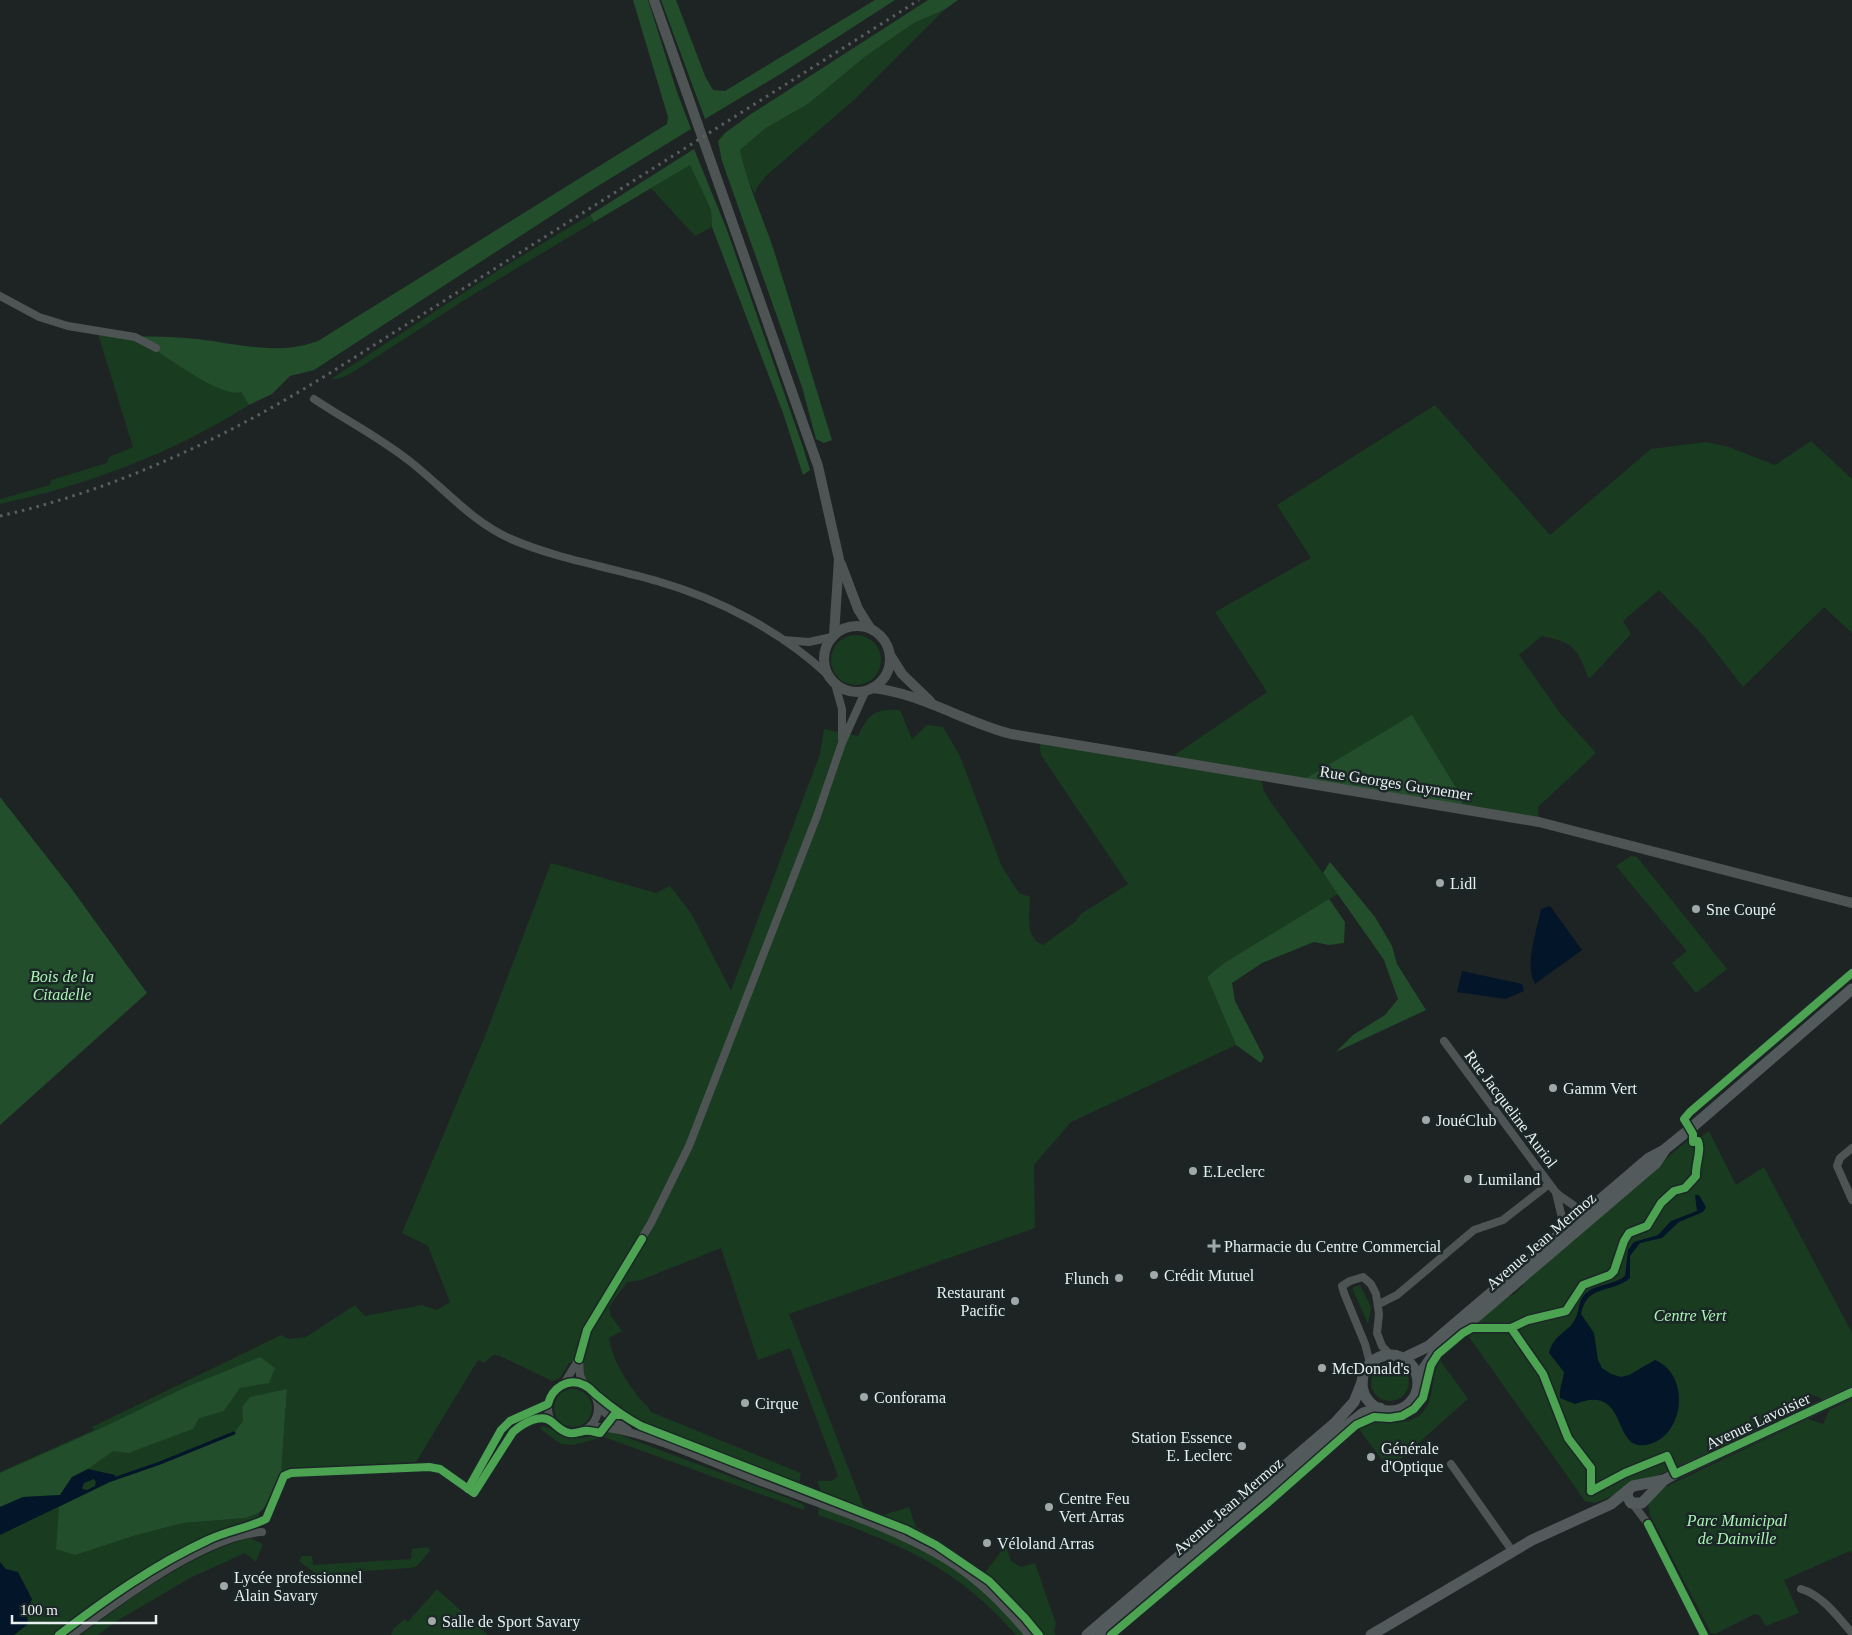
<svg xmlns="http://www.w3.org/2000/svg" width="1852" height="1635" font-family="Georgia,serif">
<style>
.green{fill:#193b20}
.forest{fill:#224e2b}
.water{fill:#031528;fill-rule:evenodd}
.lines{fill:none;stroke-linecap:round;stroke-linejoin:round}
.stream{stroke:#031528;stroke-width:3}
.minor{stroke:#4e5353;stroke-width:8}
.tertiary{stroke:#4e5353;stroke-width:10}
.secondary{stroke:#525a5b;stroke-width:11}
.rail{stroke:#5a5e5e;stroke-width:3;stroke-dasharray:2.5 5;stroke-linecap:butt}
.cycleway-casing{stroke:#1b2727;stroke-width:11}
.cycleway{stroke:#4ca352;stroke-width:8}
.poi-dot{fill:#a1a8a8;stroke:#1b2727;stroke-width:2}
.labels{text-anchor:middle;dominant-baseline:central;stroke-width:5;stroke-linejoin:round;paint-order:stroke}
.street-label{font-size:16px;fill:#e8efef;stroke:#1b2727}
.poi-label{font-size:16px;fill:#e8efef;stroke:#1b2727;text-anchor:start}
.park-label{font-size:16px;font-style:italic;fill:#a9f4b2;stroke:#1b2727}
</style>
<rect width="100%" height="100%" fill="#1e2424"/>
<g class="green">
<path d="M944 10 855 99 767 175 757 187 755 194 745 174 740 150 766 128 808 104 866 56 914 23Z"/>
<path d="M690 164 711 210 712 227 695 236 651 188Z"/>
<path d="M590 215 594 222 474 294 350 374 338 379H331L505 266Z"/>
<path d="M97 331 135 337 241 392 249 405C173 453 88 485 0 504V499L50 485 51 480 107 463 109 457 133 447Z"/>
<path d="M1435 405 1550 535 1651 449 1706 442 1729 447 1775 465 1811 441 1852 479V633L1824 607 1743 687 1701 633 1659 590 1623 621 1631 634 1589 679C1577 648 1575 643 1542 636L1519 655 1560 713 1596 753 1538 807 1539 822 1260 776 1264 791 1272 804 1338 894 1224 963 1207 977 1236 1045 1071 1122 1034 1165 1035 1228 789 1314 863 1506 880 1516 909 1507 916 1527 940 1541 984 1574 1006 1545 1011 1561 1021 1567 1035 1563 1056 1624 1054 1631 1056 1635H1016C958 1568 901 1544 818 1515L819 1505 822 1495 817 1481H832L838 1476 790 1348 758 1360 721 1248 641 1280 627 1282 609 1307 611 1316 622 1331 609 1338C613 1360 623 1376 636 1394 641 1401 647 1404 651 1412L801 1473 799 1486 794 1492 649 1435 625 1423 599 1406 593 1391 584 1384 578 1359 569 1363 560 1378 552 1381 500 1356 493 1355 484 1363 478 1360 416 1462 308 1468 281 1475 287 1390 242 1407 244 1421 234 1433 160 1463 59 1531 56 1549 133 1536 183 1523 246 1518 259 1513V1525L207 1544 167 1564 65 1635H0V1472L94 1430 92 1427 281 1335 289 1339 306 1337 355 1305 365 1316 422 1305 437 1310 450 1302 428 1246 402 1233 485 1036 551 863 656 893 670 886 691 913 731 991 820 754 824 729 858 736C868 714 875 708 900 710L912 739 927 725 943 727 960 756 1002 867 1019 893 1030 897C1030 914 1024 938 1043 945L1075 922 1081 914 1128 884 1041 755 1039 740 1172 761 1176 754 1267 692 1215 612 1311 558 1277 505Z"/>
<circle cx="856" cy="660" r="25"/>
<path d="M1631 856 1637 857 1727 969 1696 993 1672 963 1687 951 1616 866Z"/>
<path d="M1709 1131 1736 1185 1764 1167 1852 1333V1387L1825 1400 1810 1394 1803 1410 1603 1500 1594 1503 1585 1501 1467 1334 1476 1330 1475 1323 1504 1297 1513 1295 1523 1286V1282L1689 1139 1693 1142Z"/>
<path d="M1360 1285 1371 1307 1368 1324 1353 1290 1354 1287Z"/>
<path d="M1440 1360 1468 1399 1389 1469 1359 1429C1375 1414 1401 1431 1421 1414 1436 1400 1430 1376 1440 1360Z"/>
<circle cx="1390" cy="1382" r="19"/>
<circle cx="573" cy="1408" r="19"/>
<path d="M1852 1399V1553L1850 1551 1784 1580 1799 1613 1766 1626 1760 1616 1755 1614 1715 1634 1711 1633 1650 1515 1648 1504 1661 1489 1808 1419 1823 1424 1829 1410Z"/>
<path d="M542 1426C555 1428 563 1439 578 1438 597 1438 602 1424 623 1436L796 1501 804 1505V1510L604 1437 573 1445 561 1444 540 1429Z"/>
<path d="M250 1538 263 1544 256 1562 245 1553 190 1578 115 1622 98 1635H81C131 1598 189 1554 250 1538Z"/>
<path d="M428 1547 430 1551 417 1566 411 1568 316 1574 299 1561 302 1556H312L313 1565 411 1559 412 1549Z"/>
<path d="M437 1589 488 1635H391L394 1628 405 1619 408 1622Z"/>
</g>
<g class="forest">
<path d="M633 0H648L677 92 691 129 686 132 585 194 314 370 290 376 272 394 249 405 241 392C219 399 158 349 135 337 156 336 176 337 197 339 240 344 276 356 318 341L667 124 668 117Z"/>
<path d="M661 0H676L705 76 713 90 725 91 875 0H895L782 73 705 119Z"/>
<path d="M928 0H958L944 10 914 23 866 56 808 104 766 128 740 150C747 184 763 217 774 251 794 313 812 377 832 440L824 443 816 439 802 387 722 161 718 141 725 133 751 114Z"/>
<path d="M694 149 727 230 803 447 810 470 803 475 783 413 712 227 711 210 690 165 594 222 590 215Z"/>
<path d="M1412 715 1462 798 1463 809 1300 782Z"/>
<path d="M0 797 71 888 147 993 0 1125Z"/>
<path d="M1330 862 1375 917 1392 946 1397 964 1426 1010 1336 1052 1353 1035 1385 1015 1398 999 1384 960 1323 873Z"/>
<path d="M1329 899 1345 922 1344 943 1329 945 1314 942 1262 963 1232 983 1235 1001 1264 1057 1261 1063 1236 1045 1207 977 1224 963Z"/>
<path d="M260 1357 275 1368 269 1383 240 1388 224 1411 199 1418 193 1429 128 1453 113 1451 88 1469 72 1477 60 1495 23 1497 0 1507V1473L106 1426 184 1388Z"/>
<path d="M287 1389 281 1475 264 1508 259 1513 246 1518 183 1523 133 1536 75 1555 56 1549 59 1507 114 1480 234 1433 243 1421 242 1407 250 1397Z"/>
</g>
<g class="water">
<path d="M1550 906 1582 950 1535 984C1524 964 1537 931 1541 909Z"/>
<path d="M1462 971 1522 984 1524 991 1506 999 1457 992Z"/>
<path d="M1695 1195H1699L1706 1207 1703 1212 1679 1222 1662 1238 1640 1243 1630 1256V1278C1612 1294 1587 1283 1581 1314L1594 1333 1598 1360 1602 1368 1611 1374 1621 1377 1629 1375 1655 1360C1692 1375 1684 1439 1646 1445 1611 1451 1629 1382 1575 1404L1560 1398C1559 1388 1563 1381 1564 1372L1549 1353C1554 1333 1570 1332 1576 1317 1580 1308 1578 1300 1586 1293 1596 1284 1614 1285 1625 1276L1628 1250 1634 1242 1658 1235 1671 1221 1697 1211Z"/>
<path d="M88 1469 115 1475 114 1480 0 1535V1507L23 1497 60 1495 72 1477ZM94 1479 96 1482 95 1486 87 1490 82 1489 84 1483Z"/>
<path d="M0 1562 6 1569 18 1572 32 1599 27 1613 28 1624 14 1635H0Z"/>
</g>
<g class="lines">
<g class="stream">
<path d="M619 1416 638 1428 672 1442"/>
<path d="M717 1460 796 1490"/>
<path d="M111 1480 160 1463 234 1433"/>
<path d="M823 1501 922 1540 949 1555 981 1578"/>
</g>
<g class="minor">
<path d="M0 296 39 317 68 326 135 337 156 348"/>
<path d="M314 399C347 421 381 438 412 463 446 490 471 521 511 539 557 559 609 567 657 581 719 599 781 631 828 675"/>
<path d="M784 640 809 642 832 637"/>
<path d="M835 684 842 709V739"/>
<path d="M1444 1041C1481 1091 1517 1140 1554 1190 1561 1200 1581 1205 1583 1219"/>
<path d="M1852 1148 1840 1158 1837 1166 1852 1200"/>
<path d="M1556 1193 1564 1226 1562 1232"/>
<path d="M1379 1304 1397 1295 1474 1230 1503 1220 1549 1184"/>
<path d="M579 1360 580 1375 584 1384"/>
<path d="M1370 1363 1365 1344 1344 1293 1342 1286 1350 1281 1363 1277 1371 1284 1376 1294 1379 1314 1377 1333 1382 1346 1390 1355"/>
<circle cx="573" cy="1408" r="25"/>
<path d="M563 1385 579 1359 587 1330 651 1223 689 1146 817 816 842 743 866 690"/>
<path d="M599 1406 604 1412 628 1430"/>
<path d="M591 1426C644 1429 706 1461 756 1480 816 1503 891 1526 945 1559 979 1579 1004 1606 1029 1635"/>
<path d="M1451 1464 1513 1552"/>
<path d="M1633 1504 1648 1524 1704 1635"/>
<path d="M1801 1589C1822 1595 1838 1617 1852 1633"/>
<path d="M72 1635C119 1601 203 1536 262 1532"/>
</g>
<g class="tertiary">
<path d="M654 0 818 466 839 559 834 635"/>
<path d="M841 564 858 609 870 628"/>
<circle cx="857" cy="659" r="33"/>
<path d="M890 655 902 674 930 701"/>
<path d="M872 688C921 693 964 722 1011 734L1539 822 1852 903"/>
</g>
<g class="secondary">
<circle cx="1390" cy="1383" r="28"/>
<path d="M1404 1358 1429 1346 1444 1333 1649 1158 1664 1150 1690 1129 1852 989"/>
<path d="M1418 1377 1435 1352 1656 1163 1664 1151"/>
<path d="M1628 1490 1627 1496 1631 1503H1642L1664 1480 1675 1474 1852 1392"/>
<path d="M1087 1635 1335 1423 1354 1402 1362 1382"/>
<path d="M1101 1635 1340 1431 1363 1413 1380 1408"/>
<path d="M1371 1635 1532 1540 1611 1504 1633 1486 1664 1480"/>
</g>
<path class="rail" d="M0 516C119 489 227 437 330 373L919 0"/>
<defs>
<g id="cycleway">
<path d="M1511 1328 1543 1374 1568 1438 1591 1468V1491"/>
<path d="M579 1359 587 1330 642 1239"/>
<path d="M468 1489 501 1430 510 1421 548 1404C552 1388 568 1377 584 1385 591 1388 593 1393 599 1397 612 1408 626 1418 641 1426L907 1530 936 1545 989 1581 1025 1618 1039 1635"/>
<path d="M1591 1491 1625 1473 1667 1456 1675 1474 1852 1392"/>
<path d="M1648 1524 1704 1635"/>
<path d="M59 1635C106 1599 154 1565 208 1540 226 1531 248 1528 266 1519L284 1476 291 1473 429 1467 440 1469 474 1493 513 1432C522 1424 541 1412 552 1422 558 1427 561 1431 569 1433 575 1434 578 1432 584 1431 589 1430 595 1432 600 1433L614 1415H621"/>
<path d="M1111 1635 1271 1500 1356 1425 1374 1417 1390 1418 1402 1416 1414 1409 1423 1398 1431 1365 1438 1354 1463 1333 1472 1328H1511L1528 1320 1566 1311 1583 1285 1610 1275 1614 1271 1624 1241 1629 1233 1647 1226 1661 1203 1674 1191 1685 1188 1696 1176C1695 1165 1702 1150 1698 1141L1693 1142V1134L1684 1119 1690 1112 1852 973"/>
</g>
</defs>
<use href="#cycleway" class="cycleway-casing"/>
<use href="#cycleway" class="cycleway"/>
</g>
<g class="poi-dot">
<circle cx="1440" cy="883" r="5"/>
<circle cx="1696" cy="909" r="5"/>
<circle cx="1553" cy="1088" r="5"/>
<circle cx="1426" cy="1120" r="5"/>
<circle cx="1193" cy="1171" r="5"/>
<circle cx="1468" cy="1179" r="5"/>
<path d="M1211.5 1238.5h5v5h5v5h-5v5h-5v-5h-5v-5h5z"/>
<circle cx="1154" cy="1275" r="5"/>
<circle cx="1119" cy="1278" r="5"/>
<circle cx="1015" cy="1301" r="5"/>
<circle cx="1322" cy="1368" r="5"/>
<circle cx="864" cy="1397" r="5"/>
<circle cx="745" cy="1403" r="5"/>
<circle cx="1242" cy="1446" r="5"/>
<circle cx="1371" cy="1457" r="5"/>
<circle cx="1049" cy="1507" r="5"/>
<circle cx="987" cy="1543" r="5"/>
<circle cx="224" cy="1586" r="5"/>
<circle cx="432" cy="1621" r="5"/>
</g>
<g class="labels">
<g class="street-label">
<text transform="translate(1396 783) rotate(9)">Rue Georges Guynemer</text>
<text transform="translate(1511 1109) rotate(53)">Rue Jacqueline Auriol</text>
<text transform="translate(1541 1241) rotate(-41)">Avenue Jean Mermoz</text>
<text transform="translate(1758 1421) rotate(-25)">Avenue Lavoisier</text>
<text transform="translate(1228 1506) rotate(-41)">Avenue Jean Mermoz</text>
</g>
<g class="poi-label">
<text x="1450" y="883">Lidl</text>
<text x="1706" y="909">Sne Coupé</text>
<text x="1563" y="1088">Gamm Vert</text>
<text x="1436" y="1120">JouéClub</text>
<text x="1203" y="1171">E.Leclerc</text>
<text x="1478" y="1179">Lumiland</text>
<text x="1224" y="1246">Pharmacie du Centre Commercial</text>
<text x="1164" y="1275">Crédit Mutuel</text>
<text x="1109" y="1278" text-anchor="end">Flunch</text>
<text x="1005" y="1292" text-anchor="end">Restaurant<tspan x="1005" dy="18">Pacific</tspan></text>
<text x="1332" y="1368">McDonald's</text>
<text x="874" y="1397">Conforama</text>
<text x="755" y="1403">Cirque</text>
<text x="1232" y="1437" text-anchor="end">Station Essence<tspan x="1232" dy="18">E. Leclerc</tspan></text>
<text x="1381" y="1448">Générale<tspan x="1381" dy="18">d'Optique</tspan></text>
<text x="1059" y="1498">Centre Feu<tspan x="1059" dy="18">Vert Arras</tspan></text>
<text x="997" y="1543">Véloland Arras</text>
<text x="234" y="1577">Lycée professionnel<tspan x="234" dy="18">Alain Savary</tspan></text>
<text x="442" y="1621">Salle de Sport Savary</text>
</g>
<g class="park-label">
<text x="62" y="976">Bois de la<tspan x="62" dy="18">Citadelle</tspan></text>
<text x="1690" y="1315">Centre Vert</text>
<text x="1737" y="1520">Parc Municipal<tspan x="1737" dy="18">de Dainville</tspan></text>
</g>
</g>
<path d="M12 1615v8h144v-8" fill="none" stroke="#e8efef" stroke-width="2.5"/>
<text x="20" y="1615" font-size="15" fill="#e8efef" stroke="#1b2727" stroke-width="4" paint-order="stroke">100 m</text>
</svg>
